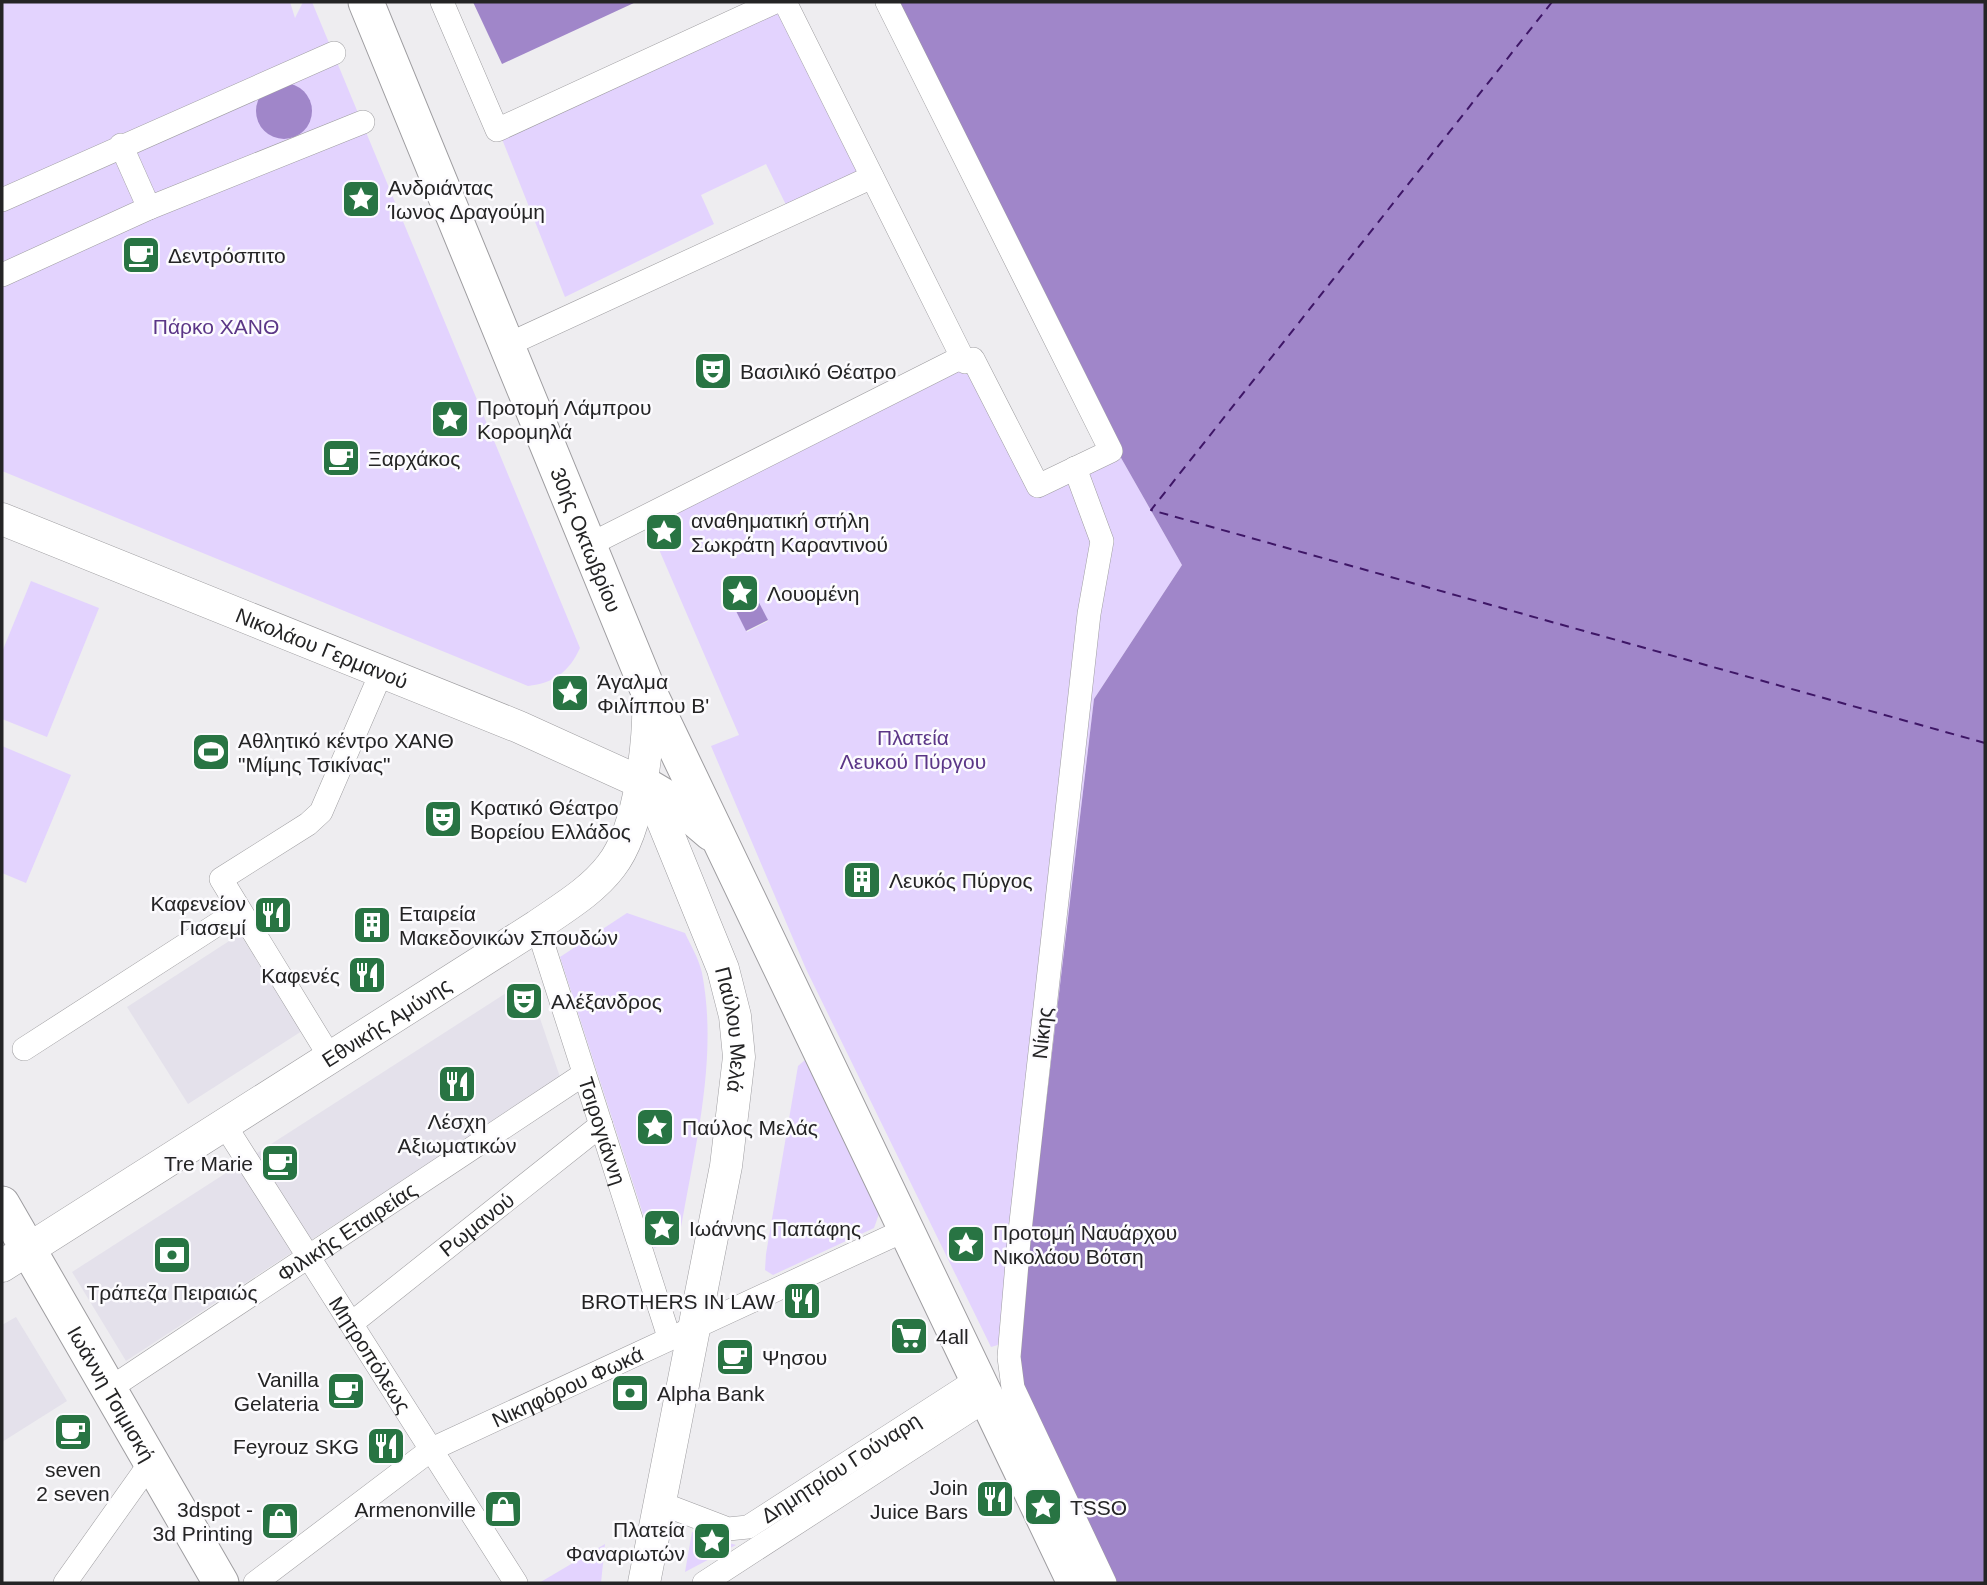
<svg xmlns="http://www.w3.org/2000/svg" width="1987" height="1585" font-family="Arial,sans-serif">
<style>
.built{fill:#e4e1eb}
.green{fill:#e3d3fe;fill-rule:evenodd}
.water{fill:#a086c9}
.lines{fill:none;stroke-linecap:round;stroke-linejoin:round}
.ferry{stroke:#3e1666;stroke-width:2;stroke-dasharray:9 7;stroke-linecap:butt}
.street-casing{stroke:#9e9da0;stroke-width:24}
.secondary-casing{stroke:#9e9da0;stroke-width:33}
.primary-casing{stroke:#9e9da0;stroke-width:37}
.street{stroke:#fff;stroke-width:23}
.secondary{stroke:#fff;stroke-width:32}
.primary{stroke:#fff;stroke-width:35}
.labels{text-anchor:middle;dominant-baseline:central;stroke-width:5;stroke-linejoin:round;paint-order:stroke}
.poi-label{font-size:21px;fill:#242425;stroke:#fcfbfe;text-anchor:start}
.park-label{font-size:21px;fill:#5b3687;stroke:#fcfbfe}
.street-label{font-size:21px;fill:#242425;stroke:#fcfbfe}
</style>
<rect width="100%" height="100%" fill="#eeedf0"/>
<g class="built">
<path d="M240 934 302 1031 188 1104 127 1007Z"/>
<path d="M514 988 532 995 560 1077 126 1361 72 1272Z"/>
<path d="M16 1317 67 1401 2 1442V1325Z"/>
</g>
<g class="green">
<path d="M2 2H290L295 18 303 2H312L580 648C569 672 554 683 528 686L2 471Z"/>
<path d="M775 2 870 172 789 211 766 164 701 195 714 224 565 297 498 129Z"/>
<path d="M965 362 1038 486 1116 449 1182 565 1094 699 1018 1339 991 1347 806 969 711 746 739 735 648 524ZM744 574 768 621 747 632 723 584Z"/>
<path d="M31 581 99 608 47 737 2 719V652Z"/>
<path d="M2 746 71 775 26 883 2 873Z"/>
<path d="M627 913 685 933C691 946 699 959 702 973 719 1061 693 1153 679 1240L654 1248 560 957Z"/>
<path d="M805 1060 812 1063 879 1214 874 1228 773 1275 765 1270 766 1254 798 1066Z"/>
<path d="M692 1532 736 1545 685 1572Z"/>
<path d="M605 1544 601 1583H539Z"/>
</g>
<g class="water">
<path d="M473 2H636L502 64Z"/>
<path d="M893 2H1985V1583H1116L1027 1401 1019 1374 1018 1339 1094 699 1182 565 1116 449Z"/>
<circle cx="284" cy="111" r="28"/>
<path d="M744 574 768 620 746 631 723 585Z"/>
</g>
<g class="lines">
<path class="ferry" d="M1552 2 1151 510 1985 743"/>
<defs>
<g id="street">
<path d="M442 2 497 130 775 2"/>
<path d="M785 2 962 357 965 362 973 359 1038 486 1111 451 887 2"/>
<path d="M121 145 149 208"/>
<path d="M2 200 334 53"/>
<path d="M2 275 149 208 363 122"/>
<path d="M507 345 872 177"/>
<path d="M1075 468 1102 541 1089 614 1019 1240 1009 1357 1013 1388 1105 1583"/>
<path d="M589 545 962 357"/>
<path id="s1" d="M537 926 669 1337"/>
<path d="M24 1049 238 911"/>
<path d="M330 1057 221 879 308 824 321 812 382 671"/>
<path id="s2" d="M224 1124 516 1583"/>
<path id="s3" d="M352 1323 601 1125"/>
<path id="s4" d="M109 1389 584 1074"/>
<path id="s5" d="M660 1503 728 1529 748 1527 976 1380"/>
<path d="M65 1583 151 1462"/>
<path id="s6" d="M255 1583 432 1449 905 1230"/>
<path d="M704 1583 986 1400"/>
</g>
<g id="secondary">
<path id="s7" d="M2 519 519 727 640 782 655 802 723 969 735 1016 739 1057 726 1166 644 1583"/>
<path id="s8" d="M2 1266 537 926C563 908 592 891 611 866 641 828 650 737 648 690"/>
</g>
<g id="primary">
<path id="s9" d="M366 2 648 690 1075 1583"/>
<path d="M640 782 677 804 711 833"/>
<path id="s10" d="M2 1204 221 1583"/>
</g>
</defs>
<use href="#street" class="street-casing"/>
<use href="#secondary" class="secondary-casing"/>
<use href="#primary" class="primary-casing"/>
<use href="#street" class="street"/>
<use href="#secondary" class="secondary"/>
<use href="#primary" class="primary"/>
</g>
<defs>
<symbol id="sight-square" viewBox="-11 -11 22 22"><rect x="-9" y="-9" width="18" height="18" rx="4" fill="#287443" stroke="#fcfbfe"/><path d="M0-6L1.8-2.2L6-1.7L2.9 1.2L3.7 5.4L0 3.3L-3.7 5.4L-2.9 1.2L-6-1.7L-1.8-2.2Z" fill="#fff"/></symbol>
<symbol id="cafe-square" viewBox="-11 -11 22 22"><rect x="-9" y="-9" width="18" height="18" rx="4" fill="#287443" stroke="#fcfbfe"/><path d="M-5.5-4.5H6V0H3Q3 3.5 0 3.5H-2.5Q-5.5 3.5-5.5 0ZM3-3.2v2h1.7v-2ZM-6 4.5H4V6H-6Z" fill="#fff"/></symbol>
<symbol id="theatre-square" viewBox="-11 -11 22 22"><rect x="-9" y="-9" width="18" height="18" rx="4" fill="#287443" stroke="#fcfbfe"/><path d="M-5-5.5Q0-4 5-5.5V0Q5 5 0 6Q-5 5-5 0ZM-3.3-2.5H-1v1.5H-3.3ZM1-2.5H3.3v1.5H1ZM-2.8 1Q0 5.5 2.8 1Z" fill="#fff"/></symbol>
<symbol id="stadium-square" viewBox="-11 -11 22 22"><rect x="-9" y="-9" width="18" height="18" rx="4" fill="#287443" stroke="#fcfbfe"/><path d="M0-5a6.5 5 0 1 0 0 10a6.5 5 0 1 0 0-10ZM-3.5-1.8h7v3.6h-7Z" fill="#fff"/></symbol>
<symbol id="building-square" viewBox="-11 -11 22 22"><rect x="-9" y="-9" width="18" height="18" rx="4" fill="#287443" stroke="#fcfbfe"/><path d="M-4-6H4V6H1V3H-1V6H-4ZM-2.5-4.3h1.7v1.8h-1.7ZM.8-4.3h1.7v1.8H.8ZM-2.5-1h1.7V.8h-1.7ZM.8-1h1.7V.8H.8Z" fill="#fff"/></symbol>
<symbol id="restaurant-square" viewBox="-11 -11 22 22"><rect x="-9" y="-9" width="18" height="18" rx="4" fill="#287443" stroke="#fcfbfe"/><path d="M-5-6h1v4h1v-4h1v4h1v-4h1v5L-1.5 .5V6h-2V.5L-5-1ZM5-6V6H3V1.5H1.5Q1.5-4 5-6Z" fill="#fff"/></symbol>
<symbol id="bank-square" viewBox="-11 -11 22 22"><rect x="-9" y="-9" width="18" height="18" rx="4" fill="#287443" stroke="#fcfbfe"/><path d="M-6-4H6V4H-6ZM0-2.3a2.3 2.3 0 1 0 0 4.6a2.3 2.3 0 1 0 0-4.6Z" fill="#fff"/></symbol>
<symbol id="supermarket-square" viewBox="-11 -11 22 22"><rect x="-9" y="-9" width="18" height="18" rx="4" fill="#287443" stroke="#fcfbfe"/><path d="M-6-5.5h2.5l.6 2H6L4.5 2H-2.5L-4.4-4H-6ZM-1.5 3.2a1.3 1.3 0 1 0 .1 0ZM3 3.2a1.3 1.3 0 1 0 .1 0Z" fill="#fff"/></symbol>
<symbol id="shop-square" viewBox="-11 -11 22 22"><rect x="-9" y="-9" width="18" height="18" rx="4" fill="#287443" stroke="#fcfbfe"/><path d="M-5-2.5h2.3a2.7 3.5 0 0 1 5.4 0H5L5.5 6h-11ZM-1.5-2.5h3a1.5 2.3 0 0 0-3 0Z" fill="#fff"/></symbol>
</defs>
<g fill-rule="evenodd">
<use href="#sight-square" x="339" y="177" width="44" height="44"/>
<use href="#cafe-square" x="119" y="233" width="44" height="44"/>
<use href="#theatre-square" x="691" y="349" width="44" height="44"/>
<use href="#sight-square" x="428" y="397" width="44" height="44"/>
<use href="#cafe-square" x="319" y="436" width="44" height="44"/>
<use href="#sight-square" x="642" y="510" width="44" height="44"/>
<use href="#sight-square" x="718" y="571" width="44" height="44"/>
<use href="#sight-square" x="548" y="671" width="44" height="44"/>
<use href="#stadium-square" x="189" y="730" width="44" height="44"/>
<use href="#theatre-square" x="421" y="797" width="44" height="44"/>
<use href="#building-square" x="840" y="858" width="44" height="44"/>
<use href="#restaurant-square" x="251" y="893" width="44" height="44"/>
<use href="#building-square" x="350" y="903" width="44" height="44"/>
<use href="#restaurant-square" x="345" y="953" width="44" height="44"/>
<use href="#theatre-square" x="502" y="979" width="44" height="44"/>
<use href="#restaurant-square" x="435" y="1062" width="44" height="44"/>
<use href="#sight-square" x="633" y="1105" width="44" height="44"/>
<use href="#cafe-square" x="258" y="1141" width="44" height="44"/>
<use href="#sight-square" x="640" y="1206" width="44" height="44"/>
<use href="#sight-square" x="944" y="1222" width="44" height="44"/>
<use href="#bank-square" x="150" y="1233" width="44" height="44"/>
<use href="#restaurant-square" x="780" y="1279" width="44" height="44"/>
<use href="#supermarket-square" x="887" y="1314" width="44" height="44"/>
<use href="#cafe-square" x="713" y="1335" width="44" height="44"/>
<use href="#cafe-square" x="324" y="1369" width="44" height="44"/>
<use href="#bank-square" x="608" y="1371" width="44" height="44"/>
<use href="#cafe-square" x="51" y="1410" width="44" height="44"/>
<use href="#restaurant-square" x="364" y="1424" width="44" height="44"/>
<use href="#restaurant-square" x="973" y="1477" width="44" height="44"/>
<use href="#sight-square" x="1021" y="1485" width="44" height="44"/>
<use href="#shop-square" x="481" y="1487" width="44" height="44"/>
<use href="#shop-square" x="258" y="1499" width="44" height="44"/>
<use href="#sight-square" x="690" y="1519" width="44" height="44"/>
</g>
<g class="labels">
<g class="poi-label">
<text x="388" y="187">Ανδριάντας<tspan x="388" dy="24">Ίωνος Δραγούμη</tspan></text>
<text x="168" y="255">Δεντρόσπιτο</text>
<text x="740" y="371">Βασιλικό Θέατρο</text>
<text x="477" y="407">Προτομή Λάμπρου<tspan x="477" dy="24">Κορομηλά</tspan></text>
<text x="368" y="458">Ξαρχάκος</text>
<text x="691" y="520">αναθηματική στήλη<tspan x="691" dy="24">Σωκράτη Καραντινού</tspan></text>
<text x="767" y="593">Λουομένη</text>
<text x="597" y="681">Άγαλμα<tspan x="597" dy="24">Φιλίππου Β'</tspan></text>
<text x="238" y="740">Αθλητικό κέντρο ΧΑΝΘ<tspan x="238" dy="24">"Μίμης Τσικίνας"</tspan></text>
<text x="470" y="807">Κρατικό Θέατρο<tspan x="470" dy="24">Βορείου Ελλάδος</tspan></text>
<text x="889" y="880">Λευκός Πύργος</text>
<text x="246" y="903" text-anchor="end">Καφενείον<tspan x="246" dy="24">Γιασεμί</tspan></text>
<text x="399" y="913">Εταιρεία<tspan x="399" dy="24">Μακεδονικών Σπουδών</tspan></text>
<text x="340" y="975" text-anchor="end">Καφενές</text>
<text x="551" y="1001">Αλέξανδρος</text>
<text x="457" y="1121" text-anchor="middle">Λέσχη<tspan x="457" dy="24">Αξιωματικών</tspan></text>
<text x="682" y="1127">Παύλος Μελάς</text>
<text x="253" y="1163" text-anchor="end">Tre Marie</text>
<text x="689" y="1228">Ιωάννης Παπάφης</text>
<text x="993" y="1232">Προτομή Ναυάρχου<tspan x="993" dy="24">Νικολάου Βότση</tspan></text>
<text x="172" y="1292" text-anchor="middle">Τράπεζα Πειραιώς</text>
<text x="775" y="1301" text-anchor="end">BROTHERS IN LAW</text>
<text x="936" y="1336">4all</text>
<text x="762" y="1357">Ψησου</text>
<text x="319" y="1379" text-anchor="end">Vanilla<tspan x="319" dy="24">Gelateria</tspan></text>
<text x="657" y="1393">Alpha Bank</text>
<text x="359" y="1446" text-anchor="end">Feyrouz SKG</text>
<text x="73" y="1469" text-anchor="middle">seven<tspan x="73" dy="24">2 seven</tspan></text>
<text x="968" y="1487" text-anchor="end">Join<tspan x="968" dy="24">Juice Bars</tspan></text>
<text x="1070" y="1507">TSSO</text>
<text x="253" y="1509" text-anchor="end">3dspot -<tspan x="253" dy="24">3d Printing</tspan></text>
<text x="476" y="1509" text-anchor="end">Armenonville</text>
<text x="685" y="1529" text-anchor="end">Πλατεία<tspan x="685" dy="24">Φαναριωτών</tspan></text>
</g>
<g class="park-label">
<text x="216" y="326">Πάρκο ΧΑΝΘ</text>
<text x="913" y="737">Πλατεία<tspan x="913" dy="24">Λευκού Πύργου</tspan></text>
</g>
<g class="street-label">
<text stroke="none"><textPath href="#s9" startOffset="581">30ής Οκτωβρίου</textPath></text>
<text stroke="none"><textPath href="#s7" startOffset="345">Νικολάου Γερμανού</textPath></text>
<text stroke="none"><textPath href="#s8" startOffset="455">Εθνικής Αμύνης</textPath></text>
<text stroke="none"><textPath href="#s7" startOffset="957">Παύλου Μελά</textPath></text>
<text transform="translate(1042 1033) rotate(-84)">Νίκης</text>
<text stroke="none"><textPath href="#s1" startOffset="215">Τσιρογιάννη</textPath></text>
<text stroke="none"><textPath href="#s3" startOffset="159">Ρωμανού</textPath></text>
<text stroke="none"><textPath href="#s4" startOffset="285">Φιλικής Εταιρείας</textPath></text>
<text stroke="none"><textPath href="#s2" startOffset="273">Μητροπόλεως</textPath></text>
<text stroke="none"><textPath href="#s6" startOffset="371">Νικηφόρου Φωκά</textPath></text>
<text stroke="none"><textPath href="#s10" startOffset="219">Ιωάννη Τσιμισκή</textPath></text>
<text stroke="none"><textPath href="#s5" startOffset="203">Δημητρίου Γούναρη</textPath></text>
</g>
</g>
<rect width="1987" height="1585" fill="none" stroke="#242425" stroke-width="7"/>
</svg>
